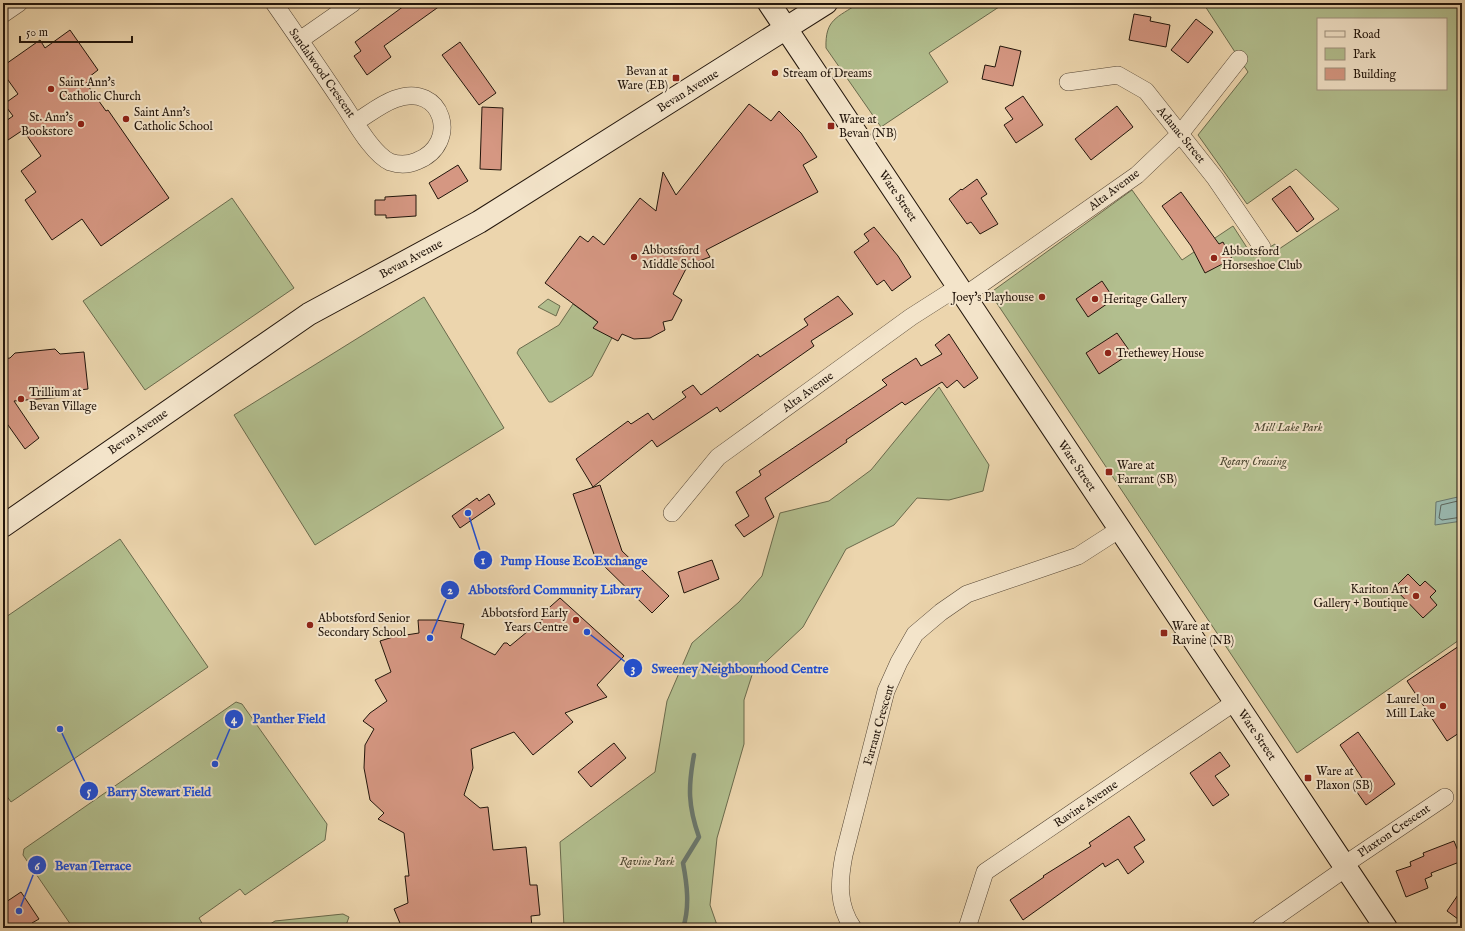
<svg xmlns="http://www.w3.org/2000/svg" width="1465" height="931" font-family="'IM FELL English',serif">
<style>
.green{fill:#b2be8e;stroke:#6a6a4c;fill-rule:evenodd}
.water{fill:#99b8ae;stroke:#69776d}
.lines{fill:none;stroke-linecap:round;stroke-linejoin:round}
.shore{stroke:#5e665c;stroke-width:1}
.stream{stroke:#69776d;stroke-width:4.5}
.building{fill:#d59782;stroke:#22150b}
.street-casing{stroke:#544534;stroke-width:18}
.secondary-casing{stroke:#22150b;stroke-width:24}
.street{stroke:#f3e4ca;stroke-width:17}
.secondary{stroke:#f3e4ca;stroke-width:22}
.poi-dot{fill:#8f2418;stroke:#f3e4ca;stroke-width:1.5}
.labels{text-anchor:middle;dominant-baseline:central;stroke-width:4;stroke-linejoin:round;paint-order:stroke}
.poi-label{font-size:12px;fill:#22150b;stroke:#f3e4ca;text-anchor:start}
.street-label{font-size:12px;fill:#22150b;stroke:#f3e4ca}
.park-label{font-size:12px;font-style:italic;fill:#4d4832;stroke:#f3e4ca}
.leader{fill:none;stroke:#1d4ed8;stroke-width:1.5}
.callout-dot{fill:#1d4ed8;stroke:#f3e4ca;stroke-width:1.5}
.mark-label{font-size:12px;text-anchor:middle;font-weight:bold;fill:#fff}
.callout-label{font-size:13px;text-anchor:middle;font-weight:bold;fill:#1d4ed8;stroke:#f3e4ca;stroke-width:4;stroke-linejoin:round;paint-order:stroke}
</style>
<rect width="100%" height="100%" fill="#ecd5ad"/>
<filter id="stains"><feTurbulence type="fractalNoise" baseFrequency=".005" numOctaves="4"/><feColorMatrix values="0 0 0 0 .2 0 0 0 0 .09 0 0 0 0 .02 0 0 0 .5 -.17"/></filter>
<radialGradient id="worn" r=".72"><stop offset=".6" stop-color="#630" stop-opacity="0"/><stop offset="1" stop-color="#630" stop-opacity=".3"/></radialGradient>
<g class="green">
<path d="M859 3H1005L929 53 948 82 881 127 826 48C825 19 837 18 859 3Z"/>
<path d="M1203 3H1462V638L1297 753 990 293 1132 190 1182 260 1233 226 1253 257 1275 244 1279 249 1339 209 1296 169 1247 204 1198 135 1248 72ZM1318 19H1446V89H1318Z"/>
<path d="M232 198 294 288 145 390 83 301Z"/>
<path d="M424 297 504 428 315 545 234 415Z"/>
<path d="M548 299 560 306 556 316 538 307Z"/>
<path d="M573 304 614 334 592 376 552 402H549L517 353 519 349 559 325Z"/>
<path d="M939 387 989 465 983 491 949 500 917 498 894 525 846 549 803 627 752 675 744 700V744L717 838 710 905 718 928H564L560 842 655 772 667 701 692 643 739 602 762 576 780 513 829 501 871 470Z"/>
<path d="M120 539 208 667 11 802 3 791V619Z"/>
<path d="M236 702 242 704 327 824 325 840 245 895 240 889 199 918 203 925 198 928H73L23 855 24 849Z"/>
<path d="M343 914 349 917 345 928H269L267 926 275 921Z"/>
</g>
<path class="water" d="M1462 496V521L1435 525 1436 502Z"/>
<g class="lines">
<path class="shore" d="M1462 500 1441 505 1439 518 1442 520 1462 517"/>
<path class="stream" d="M683 928C690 907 687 884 683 863L699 837C688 806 688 787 694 755"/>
</g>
<g class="building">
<path d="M408 3H444L384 46 391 57 367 75 354 56 361 51 355 42Z"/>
<path d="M1134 14 1151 17 1150 21 1170 25 1166 47 1129 40Z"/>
<path d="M1196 19 1213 32 1188 63 1171 50Z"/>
<path d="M70 30 98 70 89 77 91 79 86 83 106 111 108 110 169 198 101 246 82 219 52 240 25 200 36 192 21 171 41 156 23 130 8 140 3 133V123L13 116 4 104 18 94 3 73V66L40 40 45 48Z"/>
<path d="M460 42 496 93 479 105 442 55Z"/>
<path d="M1000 46 1021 51 1013 86 982 79 985 65 995 67Z"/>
<path d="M1023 96 1043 125 1016 143 1004 125 1013 119 1005 108Z"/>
<path d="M749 104 771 121 779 111 801 133 817 157 803 165 818 192 706 250 710 257 688 265 673 294 682 300 672 320 663 322 665 330 650 338 634 339 622 334 618 341 593 328 598 322 545 283 580 236 588 242 593 236 604 245 640 198 656 211 663 172 676 195Z"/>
<path d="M1117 106 1133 127 1091 160 1075 139Z"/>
<path d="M482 107 503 108 501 170 480 169Z"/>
<path d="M458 165 468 181 438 199 429 183Z"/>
<path d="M977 179 987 194 981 198 998 224 980 234 971 222 967 224 949 199 961 189 962 190Z"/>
<path d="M1290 186 1314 219 1297 232 1272 199Z"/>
<path d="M1181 192 1219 244 1223 242 1232 259 1205 273 1191 246 1162 206Z"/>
<path d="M416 195V216L386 218V215H375V200H385V197Z"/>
<path d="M874 227 898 256 911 277 892 291 884 280 877 285 854 252 869 241 864 234Z"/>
<path d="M1102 281 1114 299 1088 317 1076 299Z"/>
<path d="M838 296 853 314 811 341 814 346 720 412 717 407 657 447 652 440 593 487 576 459 628 421 631 424 648 413 653 420 686 397 682 392 693 385 701 395 758 354 760 357 808 325 804 319Z"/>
<path d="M1117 333 1131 353 1099 374 1086 353Z"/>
<path d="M949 334 978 378 964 388 957 380 947 388 942 382 905 405 902 402 846 440 847 442 765 498 774 517 744 537 735 525 749 516 736 492 761 475 759 471 887 385 882 380 916 358 921 366 942 354 935 345Z"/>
<path d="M55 349 60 354 84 352 88 389 62 392 63 397 14 401 39 438 25 449 3 418V359L10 358 15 353Z"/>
<path d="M600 485 622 551 669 596 652 613 595 557 573 494Z"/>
<path d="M489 494 495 504 460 528 452 516 477 498 479 501Z"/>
<path d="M712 560 719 579 684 593 678 572Z"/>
<path d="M1408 574 1420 586 1425 581 1436 591 1430 597 1437 605 1423 618 1394 588Z"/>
<path d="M560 598 624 656 597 685 607 697 565 713 573 722 533 755 514 732 471 749 473 768 464 795 480 808 488 807 493 850 526 847 530 885H537L540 915 531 916 532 928H402L394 909 408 903 405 876H409L404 833 378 819 384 813 370 800 364 768 365 745 374 729 363 721 370 713 387 701 375 680 391 672 380 641 393 637 419 633 418 620H436L464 624 461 638 495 655 504 643H507L510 646 545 617 542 614Z"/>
<path d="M1462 644V731L1447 741 1407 681Z"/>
<path d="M1358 732 1395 784 1366 805 1352 785 1362 778 1340 745Z"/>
<path d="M614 743 626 758 591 787 578 772Z"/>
<path d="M1220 752 1230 766 1215 776 1229 795 1213 806 1190 773Z"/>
<path d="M1129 816 1145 840 1134 847 1144 862 1128 874 1118 859 1105 867 1103 863 1023 920 1010 900 1044 877 1043 876 1091 846 1089 843Z"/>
<path d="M1454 841 1462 861 1431 873 1432 876 1425 879 1428 888 1406 897 1396 871 1411 866 1410 862 1424 856 1423 853Z"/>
<path d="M1462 889V922L1447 911Z"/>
<path d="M21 892 39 919 32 923 35 928H3V904Z"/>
</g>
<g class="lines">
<defs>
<g id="street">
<path d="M274 3C297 36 319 68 341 101 353 118 372 154 390 162 399 165 408 165 417 161 461 144 443 81 395 99 381 104 369 114 356 122"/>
<path d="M3 14 19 3"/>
<path d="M300 40 353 3"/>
<path d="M1068 82 1118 75 1146 91 1215 178 1262 247"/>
<path d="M964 296 1137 175 1180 134 1239 59"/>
<path d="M672 513 718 457 911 317 958 287"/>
<path d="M1344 865 1445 797"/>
<path d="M853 928C837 905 839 881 844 855L886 691 899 662 915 634 941 612 967 594 1078 556 1120 529"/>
<path d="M967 928 985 872 1235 702"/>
<path d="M1260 928 1346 868"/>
</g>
<g id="secondary">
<path d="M769 3 1386 928"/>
<path d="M3 526 309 314 479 222 826 3"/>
</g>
</defs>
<use href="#street" class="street-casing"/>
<use href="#secondary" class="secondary-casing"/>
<use href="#street" class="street"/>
<use href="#secondary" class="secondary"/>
</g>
<g class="poi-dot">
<circle cx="775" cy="73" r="4"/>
<rect x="672" y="74" width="8" height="8" rx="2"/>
<circle cx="51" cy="89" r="4"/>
<circle cx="126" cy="119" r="4"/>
<circle cx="81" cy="124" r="4"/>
<rect x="827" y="122" width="8" height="8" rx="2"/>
<circle cx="634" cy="257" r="4"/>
<circle cx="1214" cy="258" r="4"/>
<circle cx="1042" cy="297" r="4"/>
<circle cx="1095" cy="299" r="4"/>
<circle cx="1108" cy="353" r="4"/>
<circle cx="21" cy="399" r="4"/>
<rect x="1105" y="468" width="8" height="8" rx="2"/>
<circle cx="1416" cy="596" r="4"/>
<circle cx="576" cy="620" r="4"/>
<circle cx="310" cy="625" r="4"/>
<rect x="1160" y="629" width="8" height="8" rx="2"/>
<circle cx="1443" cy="706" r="4"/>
<rect x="1304" y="774" width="8" height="8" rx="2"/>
</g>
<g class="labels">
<g class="poi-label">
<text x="668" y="71" text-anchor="end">Bevan at<tspan x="668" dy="14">Ware (EB)</tspan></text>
<text x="783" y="73">Stream of Dreams</text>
<text x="59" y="82">Saint Ann's<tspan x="59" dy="14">Catholic Church</tspan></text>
<text x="134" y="112">Saint Ann's<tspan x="134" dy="14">Catholic School</tspan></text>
<text x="73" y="117" text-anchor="end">St. Ann's<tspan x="73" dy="14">Bookstore</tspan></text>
<text x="839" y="119">Ware at<tspan x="839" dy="14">Bevan (NB)</tspan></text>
<text x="642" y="250">Abbotsford<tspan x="642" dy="14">Middle School</tspan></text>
<text x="1222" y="251">Abbotsford<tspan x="1222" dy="14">Horseshoe Club</tspan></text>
<text x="1034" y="297" text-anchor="end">Joey's Playhouse</text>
<text x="1103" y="299">Heritage Gallery</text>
<text x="1116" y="353">Trethewey House</text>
<text x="29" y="392">Trillium at<tspan x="29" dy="14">Bevan Village</tspan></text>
<text x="1117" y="465">Ware at<tspan x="1117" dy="14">Farrant (SB)</tspan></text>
<text x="1408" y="589" text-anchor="end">Kariton Art<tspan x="1408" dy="14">Gallery + Boutique</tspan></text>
<text x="568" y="613" text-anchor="end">Abbotsford Early<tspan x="568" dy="14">Years Centre</tspan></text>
<text x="318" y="618">Abbotsford Senior<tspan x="318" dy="14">Secondary School</tspan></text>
<text x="1172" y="626">Ware at<tspan x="1172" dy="14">Ravine (NB)</tspan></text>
<text x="1435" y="699" text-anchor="end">Laurel on<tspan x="1435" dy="14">Mill Lake</tspan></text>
<text x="1316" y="771">Ware at<tspan x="1316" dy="14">Plaxon (SB)</tspan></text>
</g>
<g class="street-label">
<text transform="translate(322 73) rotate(55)">Sandalwood Crescent</text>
<text transform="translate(688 91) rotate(-32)">Bevan Avenue</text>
<text transform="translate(1181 135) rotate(51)">Adanac Street</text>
<text transform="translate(1114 190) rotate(-37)">Alta Avenue</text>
<text transform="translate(898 196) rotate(56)">Ware Street</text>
<text transform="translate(411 259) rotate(-28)">Bevan Avenue</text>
<text transform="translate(808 392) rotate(-36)">Alta Avenue</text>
<text transform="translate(138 432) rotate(-35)">Bevan Avenue</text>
<text transform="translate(1077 466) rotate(56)">Ware Street</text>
<text transform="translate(879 725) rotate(-74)">Farrant Crescent</text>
<text transform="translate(1257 735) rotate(56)">Ware Street</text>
<text transform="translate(1086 804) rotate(-34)">Ravine Avenue</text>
<text transform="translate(1394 831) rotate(-34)">Plaxton Crescent</text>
</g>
<g class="park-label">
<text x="1288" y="427">Mill Lake Park</text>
<text x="1253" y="461">Rotary Crossing</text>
<text x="647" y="861">Ravine Park</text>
</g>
</g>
<path class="leader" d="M468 513L483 560M430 638L450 590M587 632L633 668M215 764L234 719M60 729L89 791M19 911L37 865"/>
<g class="callout-dot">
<circle cx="468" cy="513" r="4"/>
<circle cx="430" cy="638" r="4"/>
<circle cx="587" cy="632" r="4"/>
<circle cx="215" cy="764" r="4"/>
<circle cx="60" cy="729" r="4"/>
<circle cx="19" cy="911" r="4"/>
<circle cx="483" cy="560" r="10"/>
<circle cx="450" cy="590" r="10"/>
<circle cx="633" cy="668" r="10"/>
<circle cx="234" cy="719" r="10"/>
<circle cx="89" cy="791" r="10"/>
<circle cx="37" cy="865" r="10"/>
</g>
<g class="mark-label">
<text x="483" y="564">1</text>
<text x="450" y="594">2</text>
<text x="633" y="672">3</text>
<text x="234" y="723">4</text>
<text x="89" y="795">5</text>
<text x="37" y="870">6</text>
</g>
<g class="callout-label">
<text x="574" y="565">Pump House EcoExchange</text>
<text x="555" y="594">Abbotsford Community Library</text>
<text x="740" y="673">Sweeney Neighbourhood Centre</text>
<text x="289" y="723">Panther Field</text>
<text x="159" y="796">Barry Stewart Field</text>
<text x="93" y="870">Bevan Terrace</text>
</g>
<rect width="1465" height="931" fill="none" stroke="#ecd5ad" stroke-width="16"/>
<rect x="4" y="4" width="1457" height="923" fill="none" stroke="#22150b" stroke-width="2"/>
<rect x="8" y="8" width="1449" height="915" fill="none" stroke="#22150b"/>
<rect x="1317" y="18" width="130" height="72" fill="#f3e4ca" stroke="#9f917e"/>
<rect x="1325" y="31" width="20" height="6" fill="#f3e4ca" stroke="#9f917e"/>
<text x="1353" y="38" font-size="12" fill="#22150b">Road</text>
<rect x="1325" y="48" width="20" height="12" fill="#b2be8e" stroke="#9f917e"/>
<text x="1353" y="58" font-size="12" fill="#22150b">Park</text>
<rect x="1325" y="68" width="20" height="12" fill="#d59782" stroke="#9f917e"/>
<text x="1353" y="78" font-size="12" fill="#22150b">Building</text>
<path d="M20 36v6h112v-6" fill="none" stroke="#22150b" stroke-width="2"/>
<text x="26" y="36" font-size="12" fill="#22150b" stroke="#f3e4ca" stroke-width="3" paint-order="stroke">50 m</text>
<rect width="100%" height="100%" filter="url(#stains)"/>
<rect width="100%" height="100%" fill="url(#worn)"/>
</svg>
